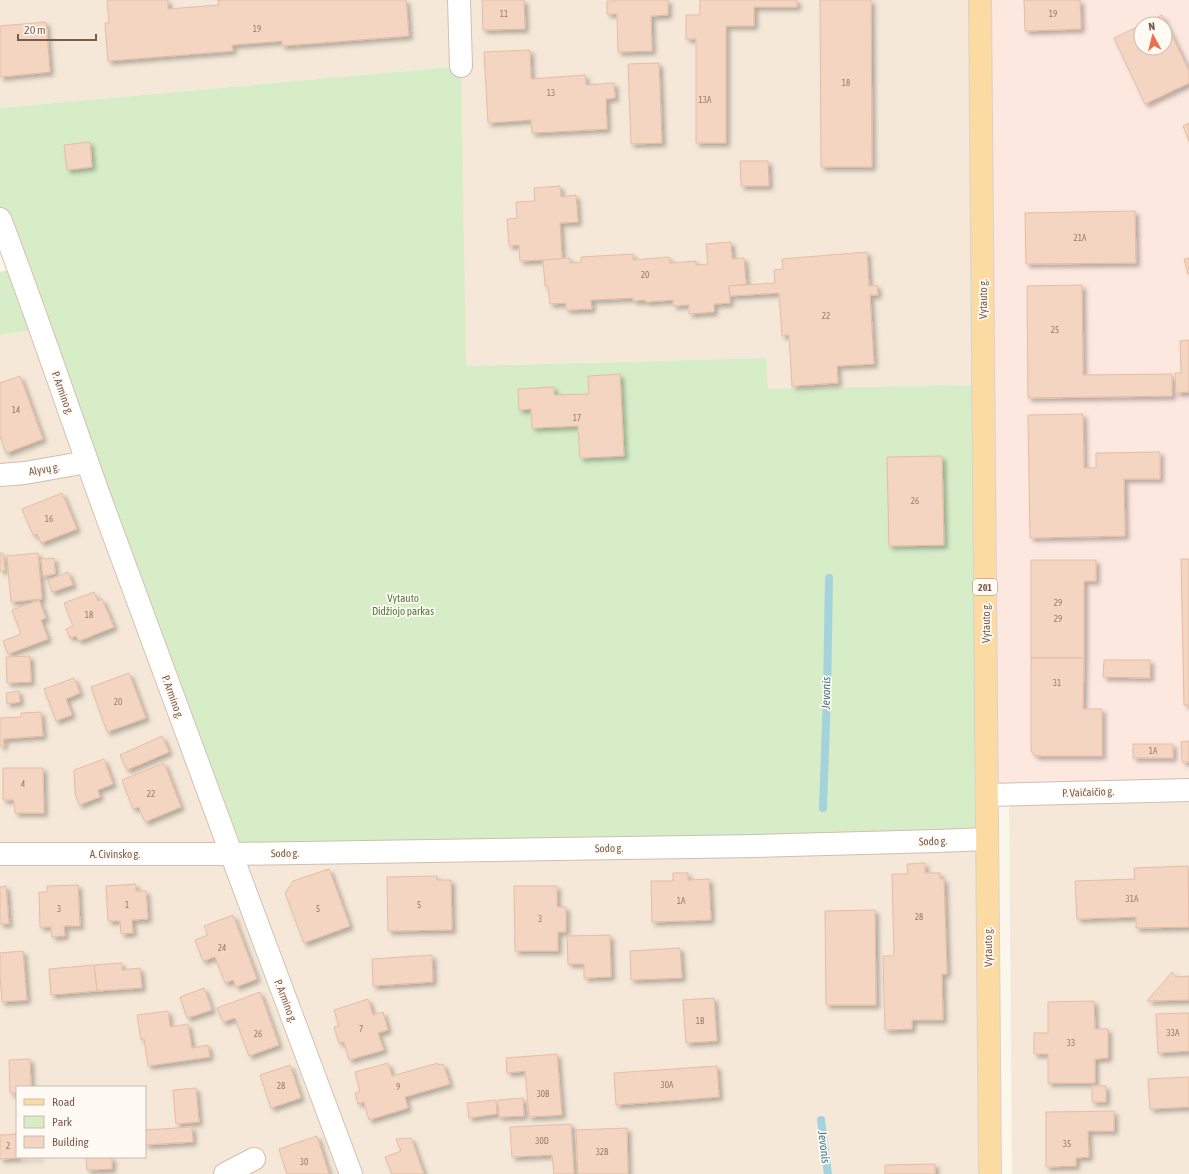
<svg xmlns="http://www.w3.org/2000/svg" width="1189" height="1174" font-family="'Asap Condensed',sans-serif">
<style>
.residential{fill:#f5e8d9;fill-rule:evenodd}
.commercial{fill:#fde8df;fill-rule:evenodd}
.green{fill:#d7edc8}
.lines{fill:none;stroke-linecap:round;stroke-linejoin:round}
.stream{stroke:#a4d3db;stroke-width:8}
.building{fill:#f4d5c2;stroke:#e7bca2;filter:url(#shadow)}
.street-casing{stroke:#d1beaf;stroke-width:24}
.secondary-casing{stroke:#d7c0af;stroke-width:24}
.primary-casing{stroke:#dad1cd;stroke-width:24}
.street{stroke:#fff;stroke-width:22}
.secondary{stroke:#fff;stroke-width:22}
.primary{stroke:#fcdba3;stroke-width:22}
.labels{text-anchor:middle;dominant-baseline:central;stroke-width:3.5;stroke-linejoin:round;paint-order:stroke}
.number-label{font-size:9px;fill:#997a6a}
.shield{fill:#fffaf3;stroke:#a38b7e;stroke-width:1}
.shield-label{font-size:10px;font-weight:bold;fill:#7b5c4c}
.street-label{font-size:11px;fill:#7b5c4c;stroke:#fffaf3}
.park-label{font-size:11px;fill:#527a41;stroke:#fffaf3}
.water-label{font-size:12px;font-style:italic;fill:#417b87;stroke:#fffaf3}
</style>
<defs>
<filter id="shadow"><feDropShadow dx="3.5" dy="3.5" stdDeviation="2" flood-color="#0004"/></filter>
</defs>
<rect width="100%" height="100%" fill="#fdf6eb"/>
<g class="residential">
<path d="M0 0H980L984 386 947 385 768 389 767 358 465 366 460 66 0 108Z"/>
<path d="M41 329 987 839 990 1174H0V335ZM17 1087H145V1157H17Z"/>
<path d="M1189 790V1174H1012L1009 808 1022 794Z"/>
</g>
<path class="commercial" d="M980 0H1189V790L987 795ZM1141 24H1165V48H1141Z"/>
<path class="green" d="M461 66 466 366 767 358 768 389 947 385 984 386 987 839 231 854 40 329 0 335V272L18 268 0 219V108Z"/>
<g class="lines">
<g class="stream">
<path d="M823 808 827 695 829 578"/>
<path d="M821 1120 828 1174"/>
</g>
</g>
<g class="building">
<path d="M107 0H168V9L219 5 218 0H406L409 36 282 46V41L232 45 233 51 108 61 105 23H109Z"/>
<path d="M482 0H524L525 29 483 30Z"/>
<path d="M616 0H668V15L651 16 652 51 618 52 617 14H607V1H616Z"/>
<path d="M700 0H797V7H754V26H726V143H696V39H686V15H700Z"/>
<path d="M820 0H871L872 167H821Z"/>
<path d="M1024 0H1080L1081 29 1025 31Z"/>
<path d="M1162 15 1189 71V83L1145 104 1114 38 1141 25V48H1165V24H1143Z"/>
<path d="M46 22 50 72 0 77V26Z"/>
<path d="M530 50 531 79 585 75 586 85 614 83 615 98 606 99 607 129 532 133 531 120 488 123 484 52Z"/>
<path d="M659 63 662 143 631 144 628 64Z"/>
<path d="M1189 123V141L1183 126Z"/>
<path d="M90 142 92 167 67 170 64 145Z"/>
<path d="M740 161H768L769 186H741Z"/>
<path d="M560 186 561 197 576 195 578 222 560 223 562 259 520 261 519 245 509 246 507 219 517 218 516 202 535 201 534 188Z"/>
<path d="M1135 211 1136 263 1026 264 1025 213Z"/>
<path d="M731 242 732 259 744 258 746 284 729 286 730 303 714 304V312L689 314V305L673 306V300L646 302 645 300 633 301V298L591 300 592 309 566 310V303L550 304 548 286H545L543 260 570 258V263L581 262V257L633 254V260L669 257 670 263 696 261V265L708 264 706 244Z"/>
<path d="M867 252 869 286 877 285 878 295H870L874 364 837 366 838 383 792 386 789 335 782 336 779 293 730 296 729 286 775 283 774 270 783 269 782 259Z"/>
<path d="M1189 258V274H1188L1184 259Z"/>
<path d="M1082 285 1083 375 1172 374V396L1028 398 1027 286Z"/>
<path d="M1189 340V392L1176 393 1175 373H1181L1180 341Z"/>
<path d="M620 374 624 456 580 458 578 426 532 428 531 409 519 410 518 389 554 387V395L589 394 588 376Z"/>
<path d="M20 376 43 439 6 453 0 436V383Z"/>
<path d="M1083 414 1084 468H1096V453L1160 452V479H1124L1125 536 1030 538 1028 415Z"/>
<path d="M942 456 944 545 889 546 887 457Z"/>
<path d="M62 493 77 529 41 543 37 534 33 535 22 509Z"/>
<path d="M0 553H3L5 570 0 571Z"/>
<path d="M38 553 42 599 11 602 7 556Z"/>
<path d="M54 558 55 574 43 576 41 559Z"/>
<path d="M1181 559H1189V705H1184Z"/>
<path d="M1031 560H1096V581H1084V658H1031Z"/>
<path d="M68 572 73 585 52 592 48 580Z"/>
<path d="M94 592 98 601 102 599 114 627 79 641 76 636 70 638 66 629 73 626 64 603Z"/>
<path d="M39 600 46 618 41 620 48 639 8 654 3 641 21 634 12 610Z"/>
<path d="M30 656 31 682 7 683 6 657Z"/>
<path d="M1031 658H1084L1083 709H1102V756H1036L1031 751Z"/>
<path d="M1104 660H1150V678L1103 677Z"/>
<path d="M129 673 146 718 107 732 91 687Z"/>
<path d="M74 678 80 693 66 699 72 715 56 721 44 689Z"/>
<path d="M19 691 20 702 7 704 6 693Z"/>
<path d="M41 712 43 736 3 739 4 746H0V718L21 717V713Z"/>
<path d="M162 736 169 752 127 770 120 755Z"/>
<path d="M1189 741V762H1182L1181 742Z"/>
<rect x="1133" y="744" width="40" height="14"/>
<path d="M104 759 113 784 98 790 100 797 79 805 75 793 74 770Z"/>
<path d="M164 763 181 807 145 822 139 807 133 809 122 780Z"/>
<path d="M3 768H43L44 813H15L14 800H3Z"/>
<path d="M925 863V873H940V879H944L947 974H942L943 1020H912V1029L885 1030 883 956H894L892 874H908L907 864Z"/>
<path d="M1188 866 1189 927 1136 928V917L1077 919 1075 881 1135 879 1134 868Z"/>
<path d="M329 869 350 926 304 943 285 893 293 881Z"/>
<path d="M673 873H688V880L709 879 711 920 652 922 651 881H673Z"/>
<path d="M437 876V880H451L452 930 388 931 387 877Z"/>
<path d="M136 884V891H146L148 919 132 920 133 933 121 934 120 921H108L106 886Z"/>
<path d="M78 885 80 926H64L65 936 52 937 51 927H40L39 892H47V886Z"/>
<path d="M6 886 9 924H0V887Z"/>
<path d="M514 886H557V907H566V932H558V951H515Z"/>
<path d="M875 910 876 1005H826L825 911Z"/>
<path d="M233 915 257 979 236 987 233 980 225 983 215 957 203 961 195 940 208 935 204 926Z"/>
<path d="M610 935 611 977 584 978V964H568L567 936Z"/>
<path d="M680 948 682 978 631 980 630 951Z"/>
<path d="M23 951 27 1000 2 1002 0 976V953Z"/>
<path d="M432 955 433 982 373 986 372 959Z"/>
<path d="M122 963V970L140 968 142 988 97 991 94 965Z"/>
<path d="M94 965 97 991 51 995 49 969Z"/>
<path d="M1172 972 1176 977 1189 976V1000L1147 1001Z"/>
<path d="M204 988 212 1010 187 1018 180 997Z"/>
<path d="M260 992 279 1045 249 1056 235 1018 223 1022 217 1008Z"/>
<path d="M714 998 717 1041 686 1043 683 1000Z"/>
<path d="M368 999 373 1015 383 1012 388 1030 378 1033 384 1050 349 1060 344 1042 339 1043 334 1027 339 1026 334 1010Z"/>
<path d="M1094 1001 1095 1029H1108V1058L1095 1059V1083H1048V1054H1034V1033H1048V1002Z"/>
<path d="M168 1011 170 1027 188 1024 192 1048 208 1045 210 1057 148 1066 144 1039 141 1040 137 1015Z"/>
<path d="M1189 1013V1051L1158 1053 1156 1014Z"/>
<path d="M557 1054 562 1115 529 1117 525 1071 507 1073 506 1058Z"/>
<path d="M30 1059 31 1087H17V1093H10L9 1060Z"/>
<path d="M388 1063 392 1076 438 1063V1065L443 1064 450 1084 405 1097 408 1108 369 1120 364 1102 358 1104 355 1093 360 1091 355 1072Z"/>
<path d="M290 1065 301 1098 271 1108 260 1075Z"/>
<path d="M717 1066 719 1097 616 1105 614 1073Z"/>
<path d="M1189 1077V1107L1150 1109 1148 1079Z"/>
<rect x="1092" y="1086" width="14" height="16"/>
<path d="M196 1088 199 1122 176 1124 173 1090Z"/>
<path d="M523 1098 524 1116 499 1117 498 1100Z"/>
<path d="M496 1100 497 1114 469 1118 467 1103Z"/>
<path d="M1114 1111V1131H1088L1089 1157 1076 1158V1166L1046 1167V1112Z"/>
<path d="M571 1124 574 1174H554L552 1155 512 1157 510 1127Z"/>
<path d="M192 1127 193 1142 145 1145V1130Z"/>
<path d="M627 1128 628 1174H578L576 1130Z"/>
<path d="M17 1134V1157H41L0 1159V1135Z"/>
<path d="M317 1136 329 1174H287L279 1149Z"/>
<path d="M411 1138 424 1174H392L385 1157 401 1151 396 1139Z"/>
<path d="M86 1157H112V1169L87 1170Z"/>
<path d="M935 1164V1174H885V1165Z"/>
</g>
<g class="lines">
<defs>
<g id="street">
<path d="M459 0 461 66"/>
<path d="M0 475 25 473 87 462"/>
<path d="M987 795 1189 790"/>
<path d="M0 854H231L757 846 937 841 987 839"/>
<path d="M225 1174 254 1159"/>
</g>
<path id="secondary" d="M0 219C38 318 71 418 107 517 187 737 269 955 351 1174"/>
<path id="primary" d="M980 0 990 1174"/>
</defs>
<use href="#street" class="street-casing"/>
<use href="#secondary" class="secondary-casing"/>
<use href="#primary" class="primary-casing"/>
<use href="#street" class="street"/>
<use href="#secondary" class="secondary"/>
<use href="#primary" class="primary"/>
</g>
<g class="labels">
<g class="number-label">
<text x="504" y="14">11</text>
<text x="1053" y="14">19</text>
<text x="257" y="29">19</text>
<text x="846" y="83">18</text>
<text x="551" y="93">13</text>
<text x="705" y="100">13A</text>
<text x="1080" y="238">21A</text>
<text x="645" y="275">20</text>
<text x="826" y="316">22</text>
<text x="1055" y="330">25</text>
<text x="16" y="410">14</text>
<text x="577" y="418">17</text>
<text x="915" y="501">26</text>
<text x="49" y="519">16</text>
<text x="1058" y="603">29</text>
<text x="89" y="615">18</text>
<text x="1058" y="619">29</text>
<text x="1057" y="683">31</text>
<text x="118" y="702">20</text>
<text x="1153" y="751">1A</text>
<text x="23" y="784">4</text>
<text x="151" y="794">22</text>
<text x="1132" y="899">31A</text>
<text x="681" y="901">1A</text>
<text x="127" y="905">1</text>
<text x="419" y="905">5</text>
<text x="59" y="909">3</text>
<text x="318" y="909">5</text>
<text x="919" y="917">28</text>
<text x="540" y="919">3</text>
<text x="222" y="948">24</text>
<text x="700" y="1021">1B</text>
<text x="361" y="1029">7</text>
<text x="1173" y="1033">33A</text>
<text x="258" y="1034">26</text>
<text x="1071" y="1043">33</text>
<text x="667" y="1085">30A</text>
<text x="281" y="1086">28</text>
<text x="398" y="1087">9</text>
<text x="543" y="1094">30B</text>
<text x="542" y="1141">30D</text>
<text x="1067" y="1144">35</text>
<text x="8" y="1146">2</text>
<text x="602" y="1152">32B</text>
<text x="304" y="1162">30</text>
</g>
<rect class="shield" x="973" y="579" width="24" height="16" rx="3"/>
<g class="shield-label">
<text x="985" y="587">201</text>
</g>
<g class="street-label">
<text transform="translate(983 299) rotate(-90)">Vytauto g.</text>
<text transform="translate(63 393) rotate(70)">P. Armino g.</text>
<text transform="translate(44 469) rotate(-10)">Alyvų g.</text>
<text transform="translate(986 623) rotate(-90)">Vytauto g.</text>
<text transform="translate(173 697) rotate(70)">P. Armino g.</text>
<text transform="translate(1088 792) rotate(-2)">P. Vaičaičio g.</text>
<text transform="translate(933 841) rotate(-2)">Sodo g.</text>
<text transform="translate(609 848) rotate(-1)">Sodo g.</text>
<text transform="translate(285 853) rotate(-1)">Sodo g.</text>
<text x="115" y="854">A. Civinsko g.</text>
<text transform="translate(988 947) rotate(-91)">Vytauto g.</text>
<text transform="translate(286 1001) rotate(69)">P. Armino g.</text>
</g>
<g class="park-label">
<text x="403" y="598">Vytauto<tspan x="403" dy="13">Didžiojo parkas</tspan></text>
</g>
<g class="water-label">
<text transform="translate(826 693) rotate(-89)">Jevonis</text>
<text transform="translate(824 1147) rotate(83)">Jevonis</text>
</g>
</g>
<rect x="16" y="1086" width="130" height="72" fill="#fffaf3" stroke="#cabbb0"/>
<rect x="24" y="1099" width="20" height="6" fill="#fcdba3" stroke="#cabbb0"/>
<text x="52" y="1106" font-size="12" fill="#7b5c4c">Road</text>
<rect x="24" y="1116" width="20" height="12" fill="#d7edc8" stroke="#cabbb0"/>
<text x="52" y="1126" font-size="12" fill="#7b5c4c">Park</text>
<rect x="24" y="1136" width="20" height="12" fill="#f4d5c2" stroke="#cabbb0"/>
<text x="52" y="1146" font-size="12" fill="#7b5c4c">Building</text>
<g transform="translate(1153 36) rotate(353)"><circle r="19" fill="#fffaf3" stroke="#cabbb0"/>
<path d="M0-3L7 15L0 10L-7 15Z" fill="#ea704e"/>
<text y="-6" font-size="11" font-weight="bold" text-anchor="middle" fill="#7b5c4c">N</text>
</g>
<path d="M18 34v6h78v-6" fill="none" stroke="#7b5c4c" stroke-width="2"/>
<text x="24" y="34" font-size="12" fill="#7b5c4c" stroke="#fffaf3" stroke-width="3" paint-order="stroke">20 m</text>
</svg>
